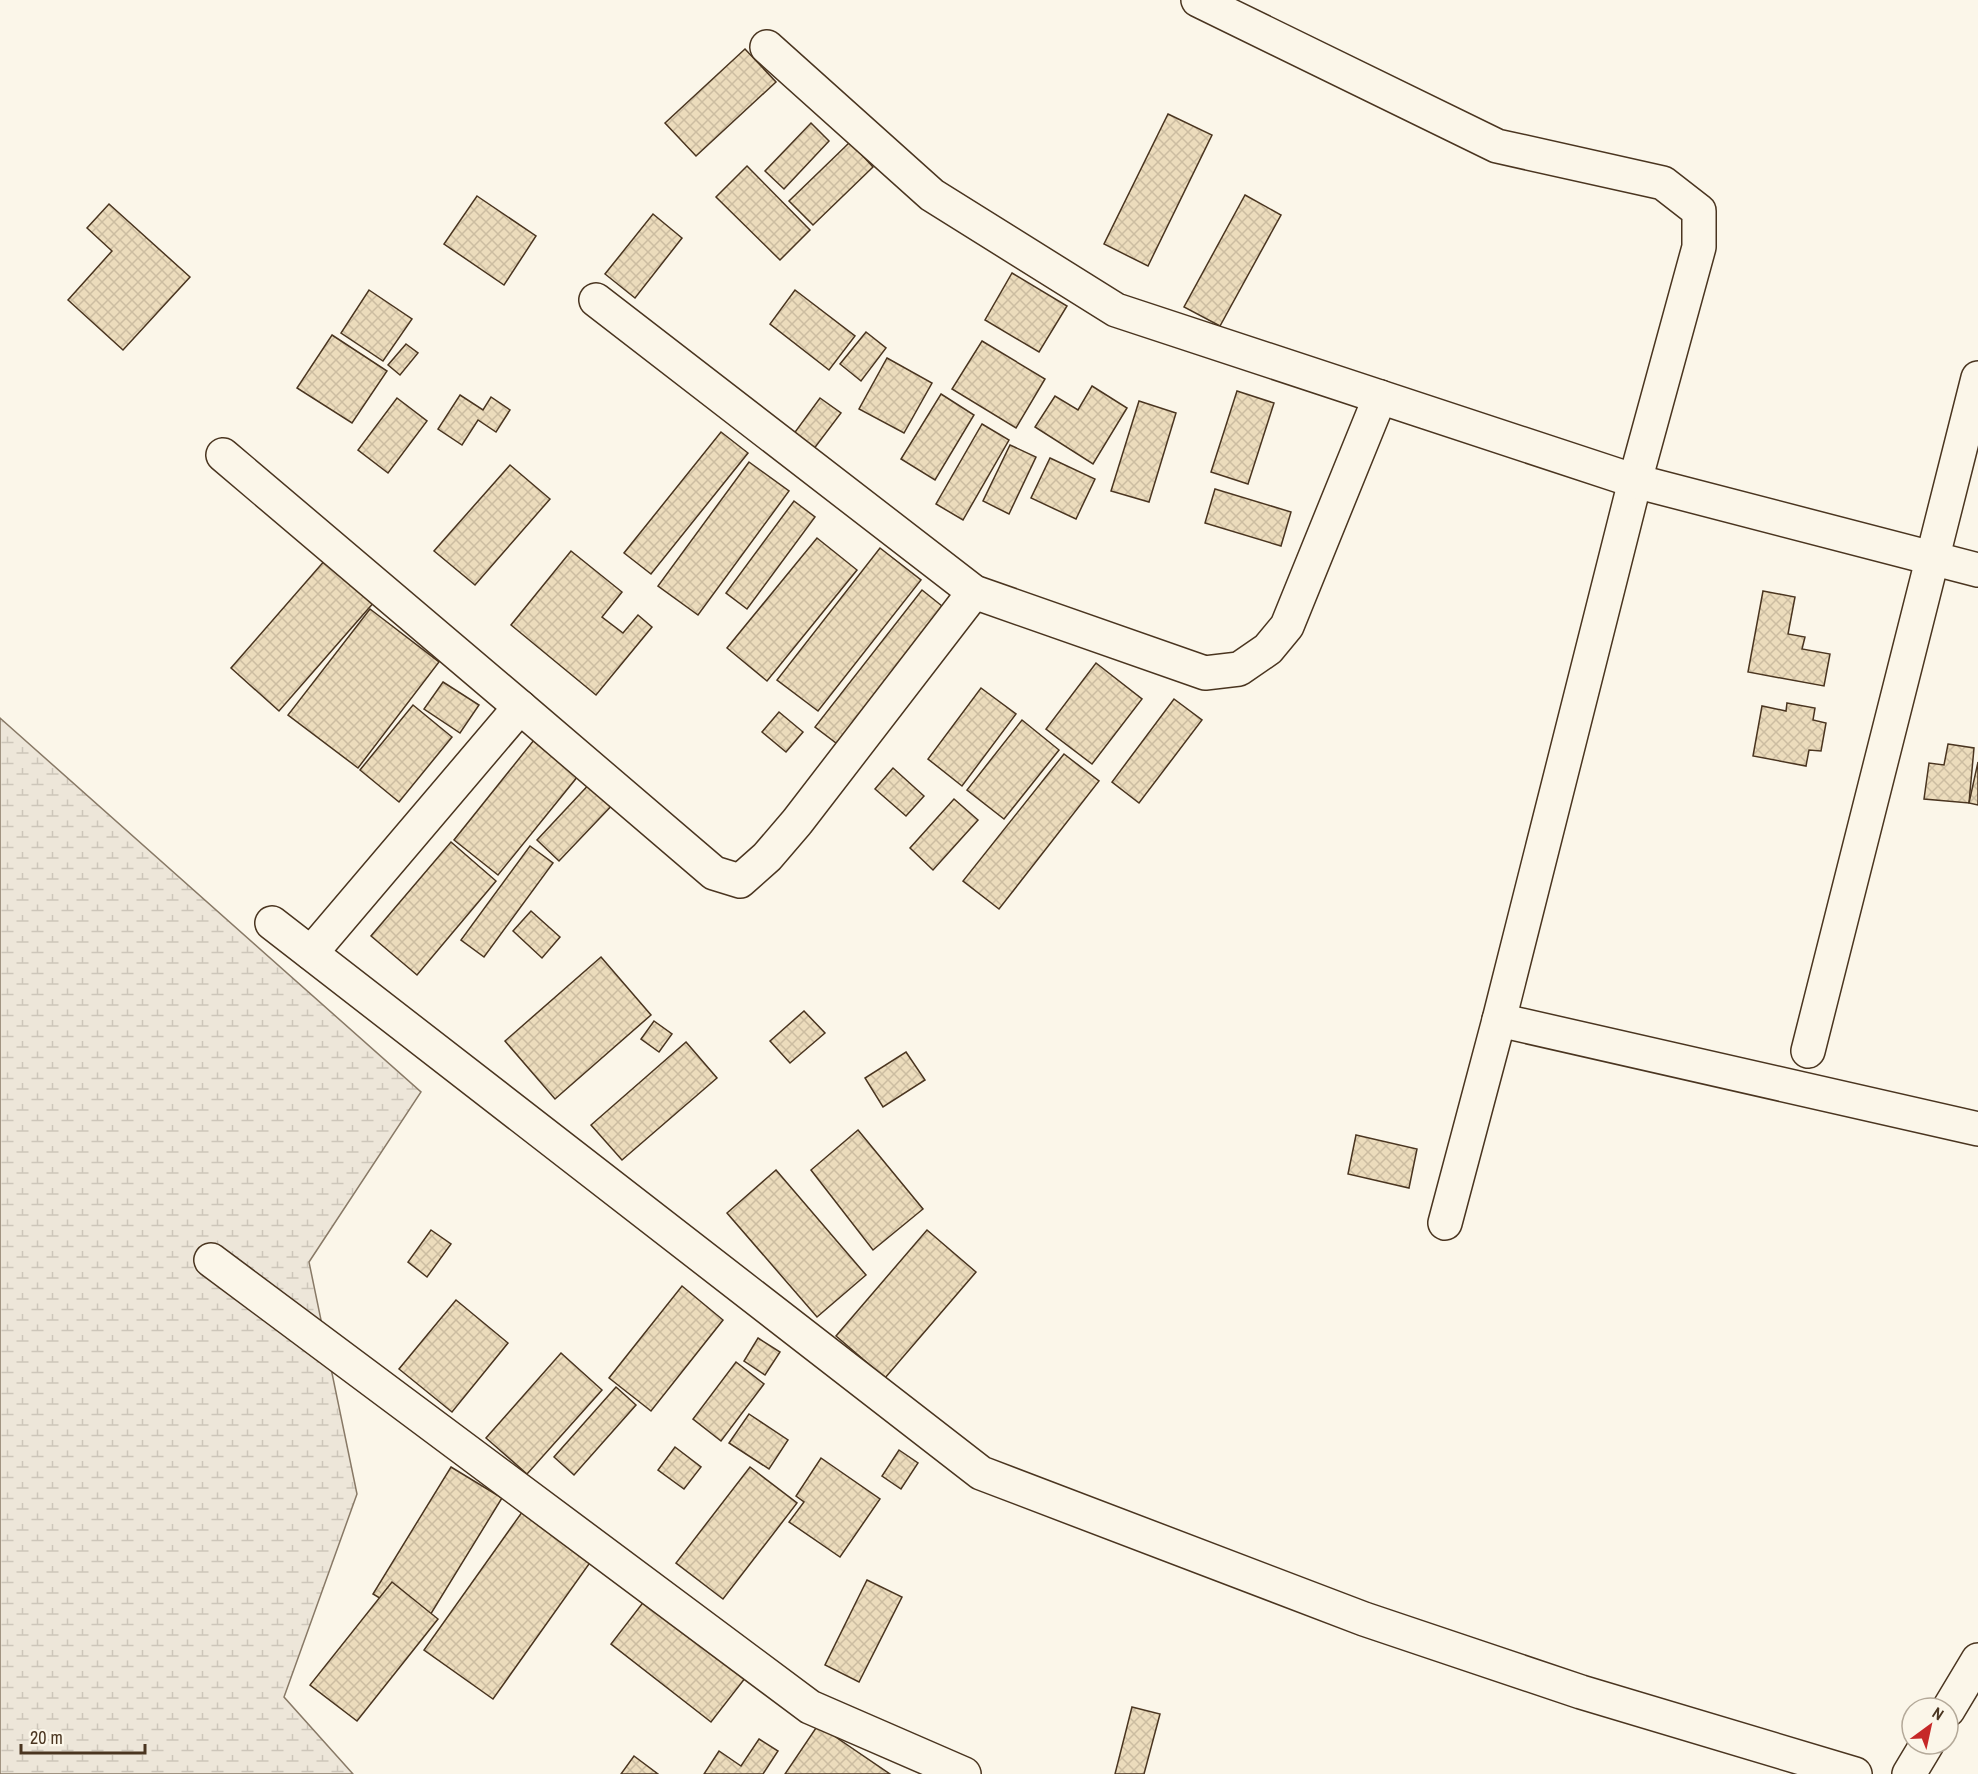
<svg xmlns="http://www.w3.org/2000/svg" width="1978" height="1774" font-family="'Archivo Narrow',sans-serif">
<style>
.wetland{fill:url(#wetland-marsh);stroke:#887966;stroke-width:1.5}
.building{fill:url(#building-cross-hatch);stroke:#4a3520;stroke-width:1.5}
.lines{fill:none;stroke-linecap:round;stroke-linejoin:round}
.street-casing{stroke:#4a3520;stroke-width:36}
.street{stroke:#fbf6e9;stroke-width:33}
</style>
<defs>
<pattern id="wetland-marsh" width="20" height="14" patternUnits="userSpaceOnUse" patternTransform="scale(1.5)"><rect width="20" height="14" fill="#ede6d9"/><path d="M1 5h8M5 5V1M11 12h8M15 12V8" fill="none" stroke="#cdc6ba"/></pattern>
<pattern id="building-cross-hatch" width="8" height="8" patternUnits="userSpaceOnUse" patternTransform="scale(1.5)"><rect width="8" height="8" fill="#ecdcbc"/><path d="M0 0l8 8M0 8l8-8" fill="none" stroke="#ccbda1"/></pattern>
</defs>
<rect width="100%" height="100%" fill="#fbf6e9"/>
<path class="wetland" d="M0 718 421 1092 309 1262 357 1494 284 1697 353 1774H0Z"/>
<g class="building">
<path d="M745 49 776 82 696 156 665 123Z"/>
<path d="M1168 114 1212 135 1148 266 1104 244Z"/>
<path d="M811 123 829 141 784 189 765 171Z"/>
<path d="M850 142 873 167 813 225 789 201Z"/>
<path d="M747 166 810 230 780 260 716 197Z"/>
<path d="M1245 195 1281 215 1220 326 1184 307Z"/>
<path d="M477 196 536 236 504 285 444 244Z"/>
<path d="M109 204 190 277 123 350 68 300 112 251 87 228Z"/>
<path d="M653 214 682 238 635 298 605 274Z"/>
<path d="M1012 273 1067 306 1039 352 985 320Z"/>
<path d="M369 290 412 319 383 361 341 333Z"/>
<path d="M795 290 855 336 829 370 770 324Z"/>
<path d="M866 332 886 348 861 381 840 364Z"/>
<path d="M332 335 387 371 352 423 297 388Z"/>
<path d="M982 341 1045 379 1016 428 952 389Z"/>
<path d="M406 344 418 353 400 375 388 365Z"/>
<path d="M887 358 932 383 904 433 859 409Z"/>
<path d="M1092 386 1127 408 1093 464 1035 427 1055 396 1078 410Z"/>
<path d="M1237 391 1274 403 1248 484 1211 472Z"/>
<path d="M941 394 974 415 935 480 901 459Z"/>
<path d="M460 395 483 410 491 397 510 410 496 432 478 420 462 445 438 429Z"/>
<path d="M397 398 427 421 388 473 358 450Z"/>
<path d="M820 398 841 413 810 454 790 439Z"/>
<path d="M1139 401 1176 413 1149 502 1111 491Z"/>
<path d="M982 424 1009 440 963 520 936 504Z"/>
<path d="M721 432 748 453 651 574 624 553Z"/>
<path d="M1010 445 1036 457 1009 514 983 501Z"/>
<path d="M1050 458 1095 479 1076 519 1031 498Z"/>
<path d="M749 462 789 491 698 615 658 586Z"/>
<path d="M510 465 550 499 475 585 434 551Z"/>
<path d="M1215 489 1291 512 1281 546 1205 523Z"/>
<path d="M794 501 815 517 747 609 726 593Z"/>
<path d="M817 538 857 570 767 681 727 648Z"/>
<path d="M880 548 921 580 818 711 777 680Z"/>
<path d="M571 551 622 592 602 617 623 633 638 615 652 627 596 695 511 625Z"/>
<path d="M326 559 375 601 279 711 231 668Z"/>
<path d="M922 590 947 610 840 746 815 727Z"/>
<path d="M1763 591 1795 597 1788 634 1805 637 1802 649 1830 654 1824 686 1748 672Z"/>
<path d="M370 609 439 662 358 768 288 715Z"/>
<path d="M1096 663 1142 699 1092 764 1046 729Z"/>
<path d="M443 682 479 705 460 733 424 709Z"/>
<path d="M981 688 1016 714 962 786 928 759Z"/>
<path d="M1174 699 1202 720 1139 803 1112 782Z"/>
<path d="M1787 703 1815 708 1813 720 1826 723 1821 751 1809 750 1806 766 1753 756 1762 706 1786 711Z"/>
<path d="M413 705 452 737 399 802 360 770Z"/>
<path d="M779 712 803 732 786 752 762 732Z"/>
<path d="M1022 720 1059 750 1004 819 967 790Z"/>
<path d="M534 740 578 776 498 875 454 840Z"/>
<path d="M1948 744 1974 748 1969 803 1924 799 1929 763 1944 765Z"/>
<path d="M1064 754 1099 781 999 909 963 881Z"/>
<path d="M1978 762V805L1969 803Z"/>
<path d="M893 768 924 796 906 816 875 789Z"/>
<path d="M594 779 617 800 559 861 537 840Z"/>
<path d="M954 799 978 820 933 870 910 848Z"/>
<path d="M451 842 496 881 417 975 371 936Z"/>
<path d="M530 846 553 863 484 957 461 940Z"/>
<path d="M531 911 560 937 542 958 513 931Z"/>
<path d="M601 957 651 1015 555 1099 505 1041Z"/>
<path d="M804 1011 825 1033 790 1063 770 1041Z"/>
<path d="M654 1021 672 1034 659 1052 641 1039Z"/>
<path d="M686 1042 717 1078 622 1160 591 1125Z"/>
<path d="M906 1052 925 1080 883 1107 865 1078Z"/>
<path d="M858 1130 923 1209 873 1250 811 1170Z"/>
<path d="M1356 1135 1417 1149 1409 1188 1348 1174Z"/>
<path d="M776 1170 866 1275 817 1317 727 1213Z"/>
<path d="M431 1230 451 1244 427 1277 408 1262Z"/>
<path d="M927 1230 976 1272 885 1378 836 1336Z"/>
<path d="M682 1286 723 1320 651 1411 609 1378Z"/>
<path d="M456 1300 508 1343 452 1412 399 1369Z"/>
<path d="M758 1338 780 1352 765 1375 744 1361Z"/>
<path d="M561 1353 602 1390 527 1474 486 1438Z"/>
<path d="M736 1362 764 1384 721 1441 693 1419Z"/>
<path d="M616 1387 636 1405 574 1475 554 1457Z"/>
<path d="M749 1414 788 1440 769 1469 729 1443Z"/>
<path d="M675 1447 701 1467 684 1489 658 1470Z"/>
<path d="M899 1450 918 1463 901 1489 882 1476Z"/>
<path d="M821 1458 880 1499 840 1557 789 1522 804 1502 796 1496Z"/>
<path d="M451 1467 502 1498 424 1625 373 1594Z"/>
<path d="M750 1467 797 1503 723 1599 676 1563Z"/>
<path d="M525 1508 594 1557 493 1699 424 1650Z"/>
<path d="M867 1580 902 1597 859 1682 825 1665Z"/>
<path d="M392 1582 438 1619 357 1721 310 1685Z"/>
<path d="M645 1600 746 1677 711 1722 611 1644Z"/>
<path d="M1132 1707 1160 1714 1144 1774H1115Z"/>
<path d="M818 1725 890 1774H785Z"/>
<path d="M759 1739 778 1751 763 1774H704L719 1751 741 1766Z"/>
<path d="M634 1756 658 1774H621Z"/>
</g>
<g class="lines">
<defs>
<g id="street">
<path d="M1198 0 1497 146 1663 183 1699 211V247L1635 481 1499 1020 1445 1223"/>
<path d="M767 47 932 195 1116 310 1635 481 1978 570"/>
<path d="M596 300 974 592 1205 673 1239 669 1268 649 1287 626 1380 397"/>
<path d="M223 455 520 707 714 873 740 881 767 857 797 822 974 592"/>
<path d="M272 923 981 1473 1364 1619 1581 1692 1855 1774"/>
<path d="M311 953 520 707"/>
<path d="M1499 1020 1978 1129"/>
<path d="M1808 1051 1978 378"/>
<path d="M211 1260 810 1707 964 1774"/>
<path d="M1948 1710 1978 1660"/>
<path d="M1909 1774 1927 1744"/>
</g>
</defs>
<use href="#street" class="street-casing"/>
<use href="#street" class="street"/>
</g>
<g transform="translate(1930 1726) rotate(33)"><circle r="28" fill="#fbf6e9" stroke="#b4a999" stroke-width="1.5"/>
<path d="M0-4.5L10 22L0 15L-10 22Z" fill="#c62828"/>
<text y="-9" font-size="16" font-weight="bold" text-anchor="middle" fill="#4a3520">N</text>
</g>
<path d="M21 1744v9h124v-9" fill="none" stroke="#4a3520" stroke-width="3"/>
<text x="30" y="1744" font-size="18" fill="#4a3520" stroke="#fbf6e9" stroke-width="4.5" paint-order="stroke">20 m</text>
</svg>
